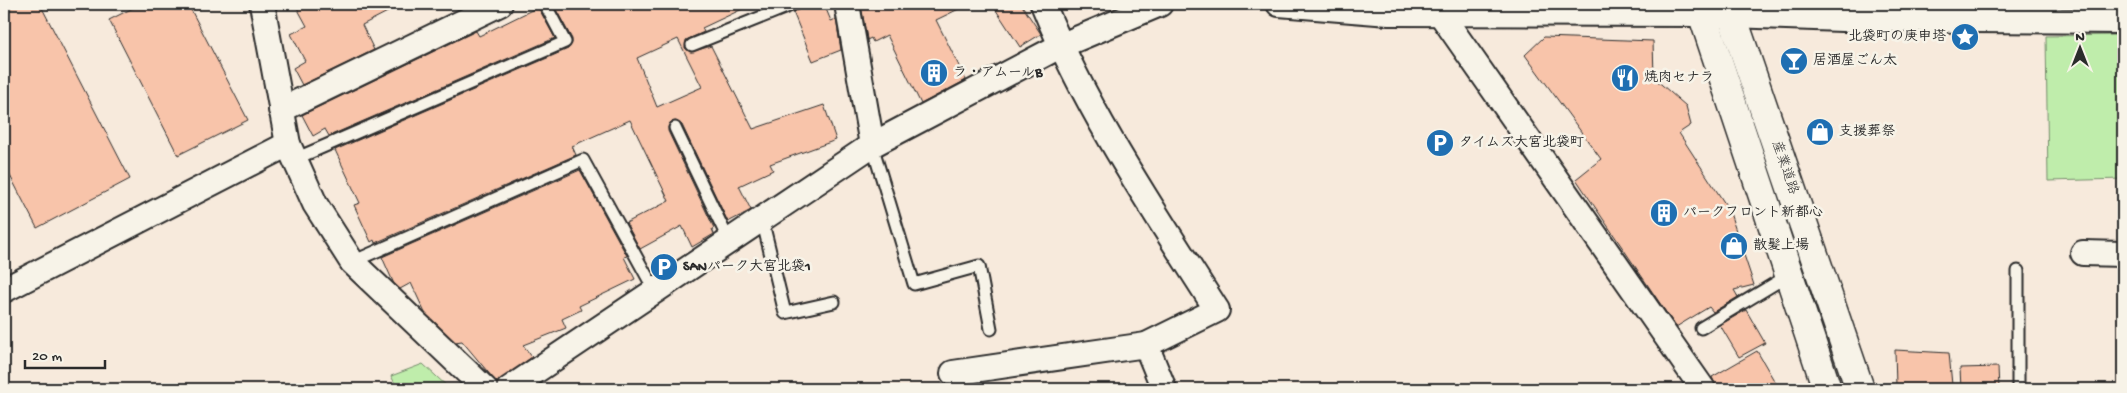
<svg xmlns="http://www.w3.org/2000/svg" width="2127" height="393" font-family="'Gochi Hand','Klee One',sans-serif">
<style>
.green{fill:#bfedab;stroke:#758c6b}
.building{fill:#f8c4aa;stroke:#2b2b2b;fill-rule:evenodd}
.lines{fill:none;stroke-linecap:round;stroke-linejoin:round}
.lane-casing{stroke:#2b2b2b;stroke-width:15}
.street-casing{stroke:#2b2b2b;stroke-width:28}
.primary-casing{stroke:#2b2b2b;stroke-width:31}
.lane{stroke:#f7f3e8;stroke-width:11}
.street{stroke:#f7f3e8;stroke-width:24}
.primary{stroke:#f7f3e8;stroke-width:28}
.labels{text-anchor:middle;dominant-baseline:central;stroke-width:5;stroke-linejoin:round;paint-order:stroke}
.poi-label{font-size:14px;font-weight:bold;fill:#2b2b2b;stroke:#f7f3e8;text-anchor:start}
.street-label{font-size:14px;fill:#2b2b2b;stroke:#f7f3e8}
</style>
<rect width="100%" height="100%" fill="#f7eadc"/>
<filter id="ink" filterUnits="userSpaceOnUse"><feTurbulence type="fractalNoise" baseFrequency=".02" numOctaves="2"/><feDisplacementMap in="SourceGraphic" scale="10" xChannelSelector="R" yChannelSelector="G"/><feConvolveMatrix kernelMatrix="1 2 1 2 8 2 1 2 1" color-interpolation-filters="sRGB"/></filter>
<g filter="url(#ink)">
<g class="green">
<path d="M2123 35V179L2048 181 2046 36Z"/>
<path d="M423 364 450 389H398L391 376Z"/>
</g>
<g class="building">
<path d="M18 4H40L130 179 37 228 4 164V11Z"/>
<path d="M141 4H188L248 120 178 155 109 20Z"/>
<path d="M295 4H403L362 25 374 50 302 85 293 68 305 61 291 34 307 26Z"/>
<path d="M553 4H753L702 28 704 32 686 40 685 48 691 52 711 46 753 129 824 105 836 140 770 164 773 170 739 186 751 210 728 222 682 125 676 121 671 122 668 127V131L714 228 712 229 714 234 692 247 682 226 640 249 626 223 669 201 630 120 572 146 576 155 375 243 374 240 371 242 354 205 360 203 335 150 568 49 572 43V39ZM678 39 702 87 657 107 637 58Z"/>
<path d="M801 4H824L831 21 836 19 841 50 813 61 793 12 800 9Z"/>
<path d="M865 4H969L936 20 966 80 921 104 887 35 873 42 871 38 867 40 861 5Z"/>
<path d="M992 4H1021L1041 34 1020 47Z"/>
<path d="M538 7 555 38 329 136 325 129 313 136 302 115 476 31 479 36Z"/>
<path d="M1544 37 1653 41 1654 78 1686 106 1691 125 1679 133 1729 210 1754 285 1734 290 1738 297 1713 312 1709 307 1676 327 1576 179 1601 159 1525 55Z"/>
<path d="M580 170 627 256 624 257 635 279 579 306 581 310 562 319 566 328 523 345 532 357 497 383 462 341 455 342 425 313 411 283 400 289 394 284 382 257Z"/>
<path d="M1746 310 1765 343 1739 357 1720 325Z"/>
<path d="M1895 350 1949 353 1952 385 1896 386Z"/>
<path d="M1757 351 1779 389H1717L1712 377Z"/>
<path d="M1998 367 1999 389H1961L1960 368Z"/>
</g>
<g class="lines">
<defs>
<g id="lane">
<path d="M1842 19V4"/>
<path d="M692 45 794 4"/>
<path d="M675 128 729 241"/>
<path d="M872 145 914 284 979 266 991 329"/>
<path d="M295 159 565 42 545 4"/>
<path d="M762 219 785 313 834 302"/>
<path d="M352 262 583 160 655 291"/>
<path d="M2018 271V389"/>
<path d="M1701 328 1789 275"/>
</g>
<g id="street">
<path d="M262 4 288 144 315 204 352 262 485 389"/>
<path d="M847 4 872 145"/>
<path d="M1279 4 1389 13 1703 14 1842 19 2123 21"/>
<path d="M1440 13 1703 389"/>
<path d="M281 110 500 4"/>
<path d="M2083 253 2123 254"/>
<path d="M4 290 288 144"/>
<path d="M1146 345 1164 389"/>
<path d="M953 373 1146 345 1217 310C1154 211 1087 112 1043 4"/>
<path d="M509 389 872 145 1060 46 1160 4"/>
</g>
<g id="primary">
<path d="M1699 4 1827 389"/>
<path d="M1728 4 1860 389"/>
</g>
</defs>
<use href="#lane" class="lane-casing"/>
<use href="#street" class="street-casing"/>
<use href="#primary" class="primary-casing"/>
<use href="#lane" class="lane"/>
<use href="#street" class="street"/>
<use href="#primary" class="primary"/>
</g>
</g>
<defs>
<symbol id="sight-disc" viewBox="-11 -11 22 22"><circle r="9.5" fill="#1f6fb2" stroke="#f7f3e8"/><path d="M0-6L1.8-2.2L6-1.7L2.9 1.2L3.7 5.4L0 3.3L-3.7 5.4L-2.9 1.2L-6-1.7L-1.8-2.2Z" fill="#fff"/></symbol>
<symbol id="bar-disc" viewBox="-11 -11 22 22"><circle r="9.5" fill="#1f6fb2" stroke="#f7f3e8"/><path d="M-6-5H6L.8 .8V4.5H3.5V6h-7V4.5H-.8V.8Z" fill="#fff"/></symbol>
<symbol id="building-disc" viewBox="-11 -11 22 22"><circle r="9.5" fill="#1f6fb2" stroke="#f7f3e8"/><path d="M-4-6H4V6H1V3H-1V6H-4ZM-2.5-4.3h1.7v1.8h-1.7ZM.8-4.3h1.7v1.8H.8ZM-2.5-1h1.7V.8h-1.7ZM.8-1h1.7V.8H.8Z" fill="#fff"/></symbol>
<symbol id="restaurant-disc" viewBox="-11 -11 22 22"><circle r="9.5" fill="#1f6fb2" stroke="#f7f3e8"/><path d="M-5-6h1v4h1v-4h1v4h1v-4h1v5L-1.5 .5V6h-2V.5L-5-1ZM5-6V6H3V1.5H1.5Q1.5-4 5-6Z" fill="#fff"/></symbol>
<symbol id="shop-disc" viewBox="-11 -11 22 22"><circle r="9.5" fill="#1f6fb2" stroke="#f7f3e8"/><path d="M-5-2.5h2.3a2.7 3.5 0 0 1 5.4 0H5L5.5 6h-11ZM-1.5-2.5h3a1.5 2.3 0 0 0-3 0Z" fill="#fff"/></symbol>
<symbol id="parking-disc" viewBox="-11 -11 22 22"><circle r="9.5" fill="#1f6fb2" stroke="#f7f3e8"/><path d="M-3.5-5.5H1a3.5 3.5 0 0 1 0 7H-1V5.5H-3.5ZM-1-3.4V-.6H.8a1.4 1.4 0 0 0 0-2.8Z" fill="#fff"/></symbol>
</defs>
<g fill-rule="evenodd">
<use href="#sight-disc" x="1949" y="21" width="32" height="32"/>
<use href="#bar-disc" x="1778" y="45" width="32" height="32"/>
<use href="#building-disc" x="918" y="57" width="32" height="32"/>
<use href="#restaurant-disc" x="1609" y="62" width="32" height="32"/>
<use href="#shop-disc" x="1804" y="116" width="32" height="32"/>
<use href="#parking-disc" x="1424" y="127" width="32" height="32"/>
<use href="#building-disc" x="1648" y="197" width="32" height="32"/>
<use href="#shop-disc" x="1718" y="230" width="32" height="32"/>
<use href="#parking-disc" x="648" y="251" width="32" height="32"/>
</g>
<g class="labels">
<g class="poi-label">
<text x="1946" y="37" text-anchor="end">北袋町の庚申塔</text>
<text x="1813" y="61">居酒屋ごん太</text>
<text x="953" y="73">ラ・アムールB</text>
<text x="1644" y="78">焼肉セナラ</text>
<text x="1839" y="132">支援葬祭</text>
<text x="1459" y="143">タイムズ大宮北袋町</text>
<text x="1683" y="213">パークフロント新都心</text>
<text x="1753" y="246">散髪上場</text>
<text x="683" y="267">SANパーク大宮北袋1</text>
</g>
<g class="street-label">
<text transform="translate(1784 168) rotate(71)">産業道路</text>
</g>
</g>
<rect width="2127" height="393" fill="none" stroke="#f7f3e8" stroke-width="20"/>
<rect x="10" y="10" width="2107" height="373" fill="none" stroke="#2b2b2b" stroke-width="2" filter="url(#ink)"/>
<g transform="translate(2080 48)" stroke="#f7f3e8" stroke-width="4" paint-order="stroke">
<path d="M0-4L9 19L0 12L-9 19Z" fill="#2b2b2b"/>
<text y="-8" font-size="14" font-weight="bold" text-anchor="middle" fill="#2b2b2b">N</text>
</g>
<path d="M25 360v8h80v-8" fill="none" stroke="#2b2b2b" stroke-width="2.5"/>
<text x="32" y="360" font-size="15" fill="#2b2b2b" stroke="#f7f3e8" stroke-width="4" paint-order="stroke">20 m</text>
</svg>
